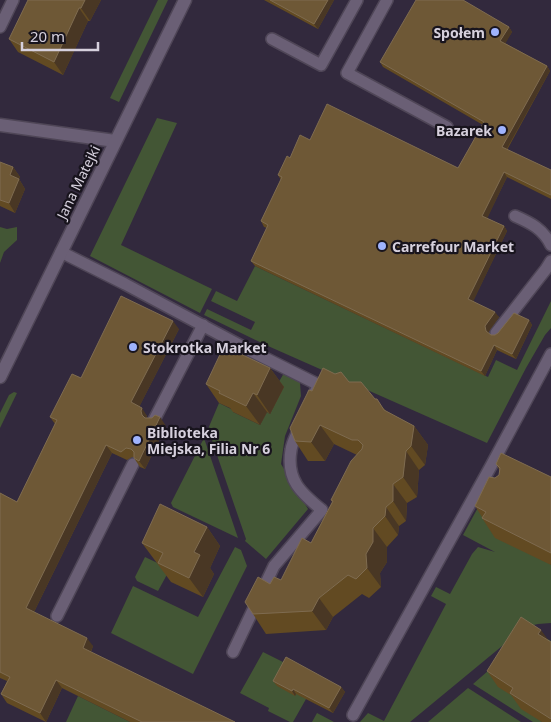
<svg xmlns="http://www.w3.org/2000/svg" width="551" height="722" font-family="'Noto Sans',sans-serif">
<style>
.green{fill:#435635}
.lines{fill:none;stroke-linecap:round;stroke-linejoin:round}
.service-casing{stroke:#4f4657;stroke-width:14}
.minor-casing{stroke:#4f4657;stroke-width:15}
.secondary-casing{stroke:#4f4657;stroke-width:15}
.service{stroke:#6a5f75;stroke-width:11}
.minor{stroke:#6a5f75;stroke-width:12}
.secondary{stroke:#6a5f75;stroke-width:12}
.wall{fill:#624a22}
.shaded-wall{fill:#493724}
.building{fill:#6e5836;stroke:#7e6b50}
.poi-dot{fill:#9fb3fd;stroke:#18141d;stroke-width:2}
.labels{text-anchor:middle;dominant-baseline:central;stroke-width:4.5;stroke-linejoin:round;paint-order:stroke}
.poi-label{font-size:14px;font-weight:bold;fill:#d6d0dd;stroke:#18141d;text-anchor:start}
.street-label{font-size:14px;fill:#d6d0dd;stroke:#18141d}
</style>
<rect width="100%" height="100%" fill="#32293d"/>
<g class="green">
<path d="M158 0H168L119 102 110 98Z"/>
<path d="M157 118 177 123 121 245 212 289 200 313 90 256Z"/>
<path d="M0 227 7 229 17 227V240L4 252 0 263Z"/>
<path d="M255 266 488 377 496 360 517 370 551 301V328L545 335 526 368 487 443 268 346 204 315 207 309 251 330 255 322 211 301 216 291 237 301Z"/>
<path d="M284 373 296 377 300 383 301 396 285 436 281 464 308 509 266 559 245 541 246 539 208 429 219 403 233 410V412L260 425 267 412 270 414 283 388 277 385Z"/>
<path d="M14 392 17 393 0 428V413L9 395Z"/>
<path d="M204 438 238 538 173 507 171 503Z"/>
<path d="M481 502 551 565V623L538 624 525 627 410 722H360L368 713 384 721 446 604 431 596 436 587 450 594 472 554 478 547 495 552 463 535Z"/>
<path d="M235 547 241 550 247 566 193 674 111 633 133 586 198 617Z"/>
<path d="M145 557 170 569 158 591 137 581 135 577Z"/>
<path d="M534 631 551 641V645L524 704 542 722H533L473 684Z"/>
<path d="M263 652 307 674 300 686 310 692 293 722H290L268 711 269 708 240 693Z"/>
<path d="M468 688 521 722H428Z"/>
<path d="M78 696 130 722H66Z"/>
<path d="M317 713 334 722H312Z"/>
</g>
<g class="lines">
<defs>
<g id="service">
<path d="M387 0 347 73 447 127"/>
<path d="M0 27 13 0"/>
<path d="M272 39 321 65 357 0"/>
<path d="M515 216C531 223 543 229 551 245"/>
<path d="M61 252 125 284 245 348 319 385 314 394"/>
<path d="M496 333 546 269 551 261"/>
<path d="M154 420 203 325"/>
<path d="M57 616 133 464"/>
<path d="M233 652 274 566 322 510C301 493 286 480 291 450 292 442 297 434 300 427"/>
<path d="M353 715 491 466 551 354"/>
</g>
<path id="minor" d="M0 125 115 141"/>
<path id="secondary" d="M0 377 185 0"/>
</defs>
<use href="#service" class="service-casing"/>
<use href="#minor" class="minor-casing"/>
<use href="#secondary" class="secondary-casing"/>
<use href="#service" class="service"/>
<use href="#minor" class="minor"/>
<use href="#secondary" class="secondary"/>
</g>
<g class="wall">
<path d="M28 0H101L90 21H88L63 75 18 52 9 39Z"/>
<path d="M264 0H334L318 29Z"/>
<path d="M509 27 512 32 505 43 547 66 550 71 507 150 551 170V199L507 177 487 218 504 226 507 231 473 301 499 317 489 331V334L491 335H495L529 320 532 325 516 359 497 350 485 376 255 266 251 261 267 228 264 227 261 221 281 180 278 175 290 158 310 140 458 168 483 125 383 67 380 62Z"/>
<path d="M0 162 13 167 20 177 19 179 25 189 15 213 0 206Z"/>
<path d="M179 329 139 407 147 416V418L166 426 145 469 140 467 134 458V457H132L127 460 112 453 34 612 93 646 91 652 235 722H130L62 688 46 722 7 703 1 694 7 681 0 678V493L17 502 55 424 50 417 81 378Z"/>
<path d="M270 368 284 387 270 414 267 412 260 425 233 412 230 408 219 403 206 384Z"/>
<path d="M349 382 375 399 386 411 414 426 428 445 425 465 419 470 417 497 407 503 406 521 399 526 398 535 387 547V562L380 573 381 587 369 598 362 594 333 617 326 630 266 634 253 614 270 584 281 580 311 543 332 502 331 500 357 455 334 444 325 461H308L295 441 312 391Z"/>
<path d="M496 464 551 477V565L495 538 482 518V517L475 506 495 478 499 475V469Z"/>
<path d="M207 527 220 546 210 568 214 574 203 597 171 582 142 543Z"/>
<path d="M549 641 551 642V722H542L521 709 511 695 498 687 487 671Z"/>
<path d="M273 681 341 687 345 692 333 713 296 694 295 696 277 686Z"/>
</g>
<g class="shaded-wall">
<path d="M85 0H101L90 21 81 8Z"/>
<path d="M328 0H334L318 29 314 24Z"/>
<path d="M79 8 88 21 63 75 54 62Z"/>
<path d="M509 27 512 32 504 46 500 41Z"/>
<path d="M547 66 550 71 505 152 502 147Z"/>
<path d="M13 167 20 177 17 184 10 175Z"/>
<path d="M504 172 507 177 486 221 482 216Z"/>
<path d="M19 179 25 189 15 213 9 203Z"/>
<path d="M504 226 507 231 472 304 468 299Z"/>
<path d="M495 312 499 317 489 331V336L486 331 485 326Z"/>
<path d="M529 320 532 325 516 359 512 354Z"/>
<path d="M173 321 179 329 137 411 131 402Z"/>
<path d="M494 345 497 350 485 376 481 371Z"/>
<path d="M270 368 284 387 270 414 257 395Z"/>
<path d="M253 393 267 412 260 425 246 406Z"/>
<path d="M142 408 147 416V420L142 415 141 411Z"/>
<path d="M160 417 166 426 145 469 139 461Z"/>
<path d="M320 425 334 444 325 461 311 442Z"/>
<path d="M414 426 428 445 425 465 411 446Z"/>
<path d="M106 445 112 453 32 616 26 608Z"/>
<path d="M406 451 419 470 417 497 403 477Z"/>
<path d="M393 484 407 503 406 521 393 501Z"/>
<path d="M386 507 399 526 398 535 385 516Z"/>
<path d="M207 527 220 546 210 568 214 574 203 597 189 578 194 552Z"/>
<path d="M373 528 387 547V562L380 573 381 587 367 568 366 554Z"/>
<path d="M319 598 333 617 326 630 312 611Z"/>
<path d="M541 630 551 644 538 634Z"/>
<path d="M87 638 93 646 89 656 83 648Z"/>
<path d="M56 680 62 688 46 722 40 713Z"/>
<path d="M341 687 345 692 333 713 329 708Z"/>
<path d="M293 689 296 694 295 696 292 691Z"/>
</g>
<g class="building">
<path d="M28 0H85L81 8H79L54 62 9 39Z"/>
<path d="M270 0H328L314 24Z"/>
<path d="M416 0H463L509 27 500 41 547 66 502 147 551 170V195L504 172 482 216 504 226 468 299 495 312 485 326 486 331 491 335H495L498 333 514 313 529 320 512 354 494 345 481 371 251 261 268 225 261 221 282 177 278 175 287 156 290 158 300 135 310 140 327 104 458 168 484 122 380 62Z"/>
<path d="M0 162 13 167 10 175 19 179 9 203 0 200Z"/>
<path d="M121 296 173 321 131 402 142 408 141 411 142 415 145 418H152L155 415 160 417 139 461 134 458V452L131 449 126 448 121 452 106 445 26 608 87 638 83 648 235 722H142L56 680 40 713 1 694 10 677 0 672V493L17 502 57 420 50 417 72 374 81 378Z"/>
<path d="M224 346 270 368 257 395 253 393 246 406 219 393 220 391 206 384Z"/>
<path d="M323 368 335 374 341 372 349 382H361L375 399H377L384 410 414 426 411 446 406 451 403 477 393 484V501L386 507 385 516 373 528V542L366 554 367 568 356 579 348 575 319 598 312 611 253 614 245 602 258 577 270 584 274 577 281 580 302 538 311 543 333 501 331 500 351 461 362 449 363 445 358 440H352L320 425 311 442 295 441 290 428 309 390 312 391Z"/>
<path d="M501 453 551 477V553L482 518 486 512 475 506 489 477 495 478 499 475 500 468 496 464Z"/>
<path d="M160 504 207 527 194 552 200 555 189 578 158 563 163 553 142 543Z"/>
<path d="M521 617 541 630 538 634 551 642V719L510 693 513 688 487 671Z"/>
<path d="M286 657 341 687 329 708 293 689 292 691 273 681Z"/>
</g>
<g class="poi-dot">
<circle cx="495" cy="32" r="5"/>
<circle cx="502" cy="130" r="5"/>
<circle cx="382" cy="246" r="5"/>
<circle cx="133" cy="347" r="5"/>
<circle cx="137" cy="440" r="5"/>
</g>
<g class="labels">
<g class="poi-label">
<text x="485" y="32" text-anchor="end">Społem</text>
<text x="492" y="130" text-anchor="end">Bazarek</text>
<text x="392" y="246">Carrefour Market</text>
<text x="143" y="347">Stokrotka Market</text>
<text x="147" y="432">Biblioteka<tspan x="147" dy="16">Miejska, Filia Nr 6</tspan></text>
</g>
<g class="street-label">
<text transform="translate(78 182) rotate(-64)">Jana Matejki</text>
</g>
</g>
<path d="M22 42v8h76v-8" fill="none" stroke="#d6d0dd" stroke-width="2.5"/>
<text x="30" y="42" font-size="15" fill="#d6d0dd" stroke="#18141d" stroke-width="4" paint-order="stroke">20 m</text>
</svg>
